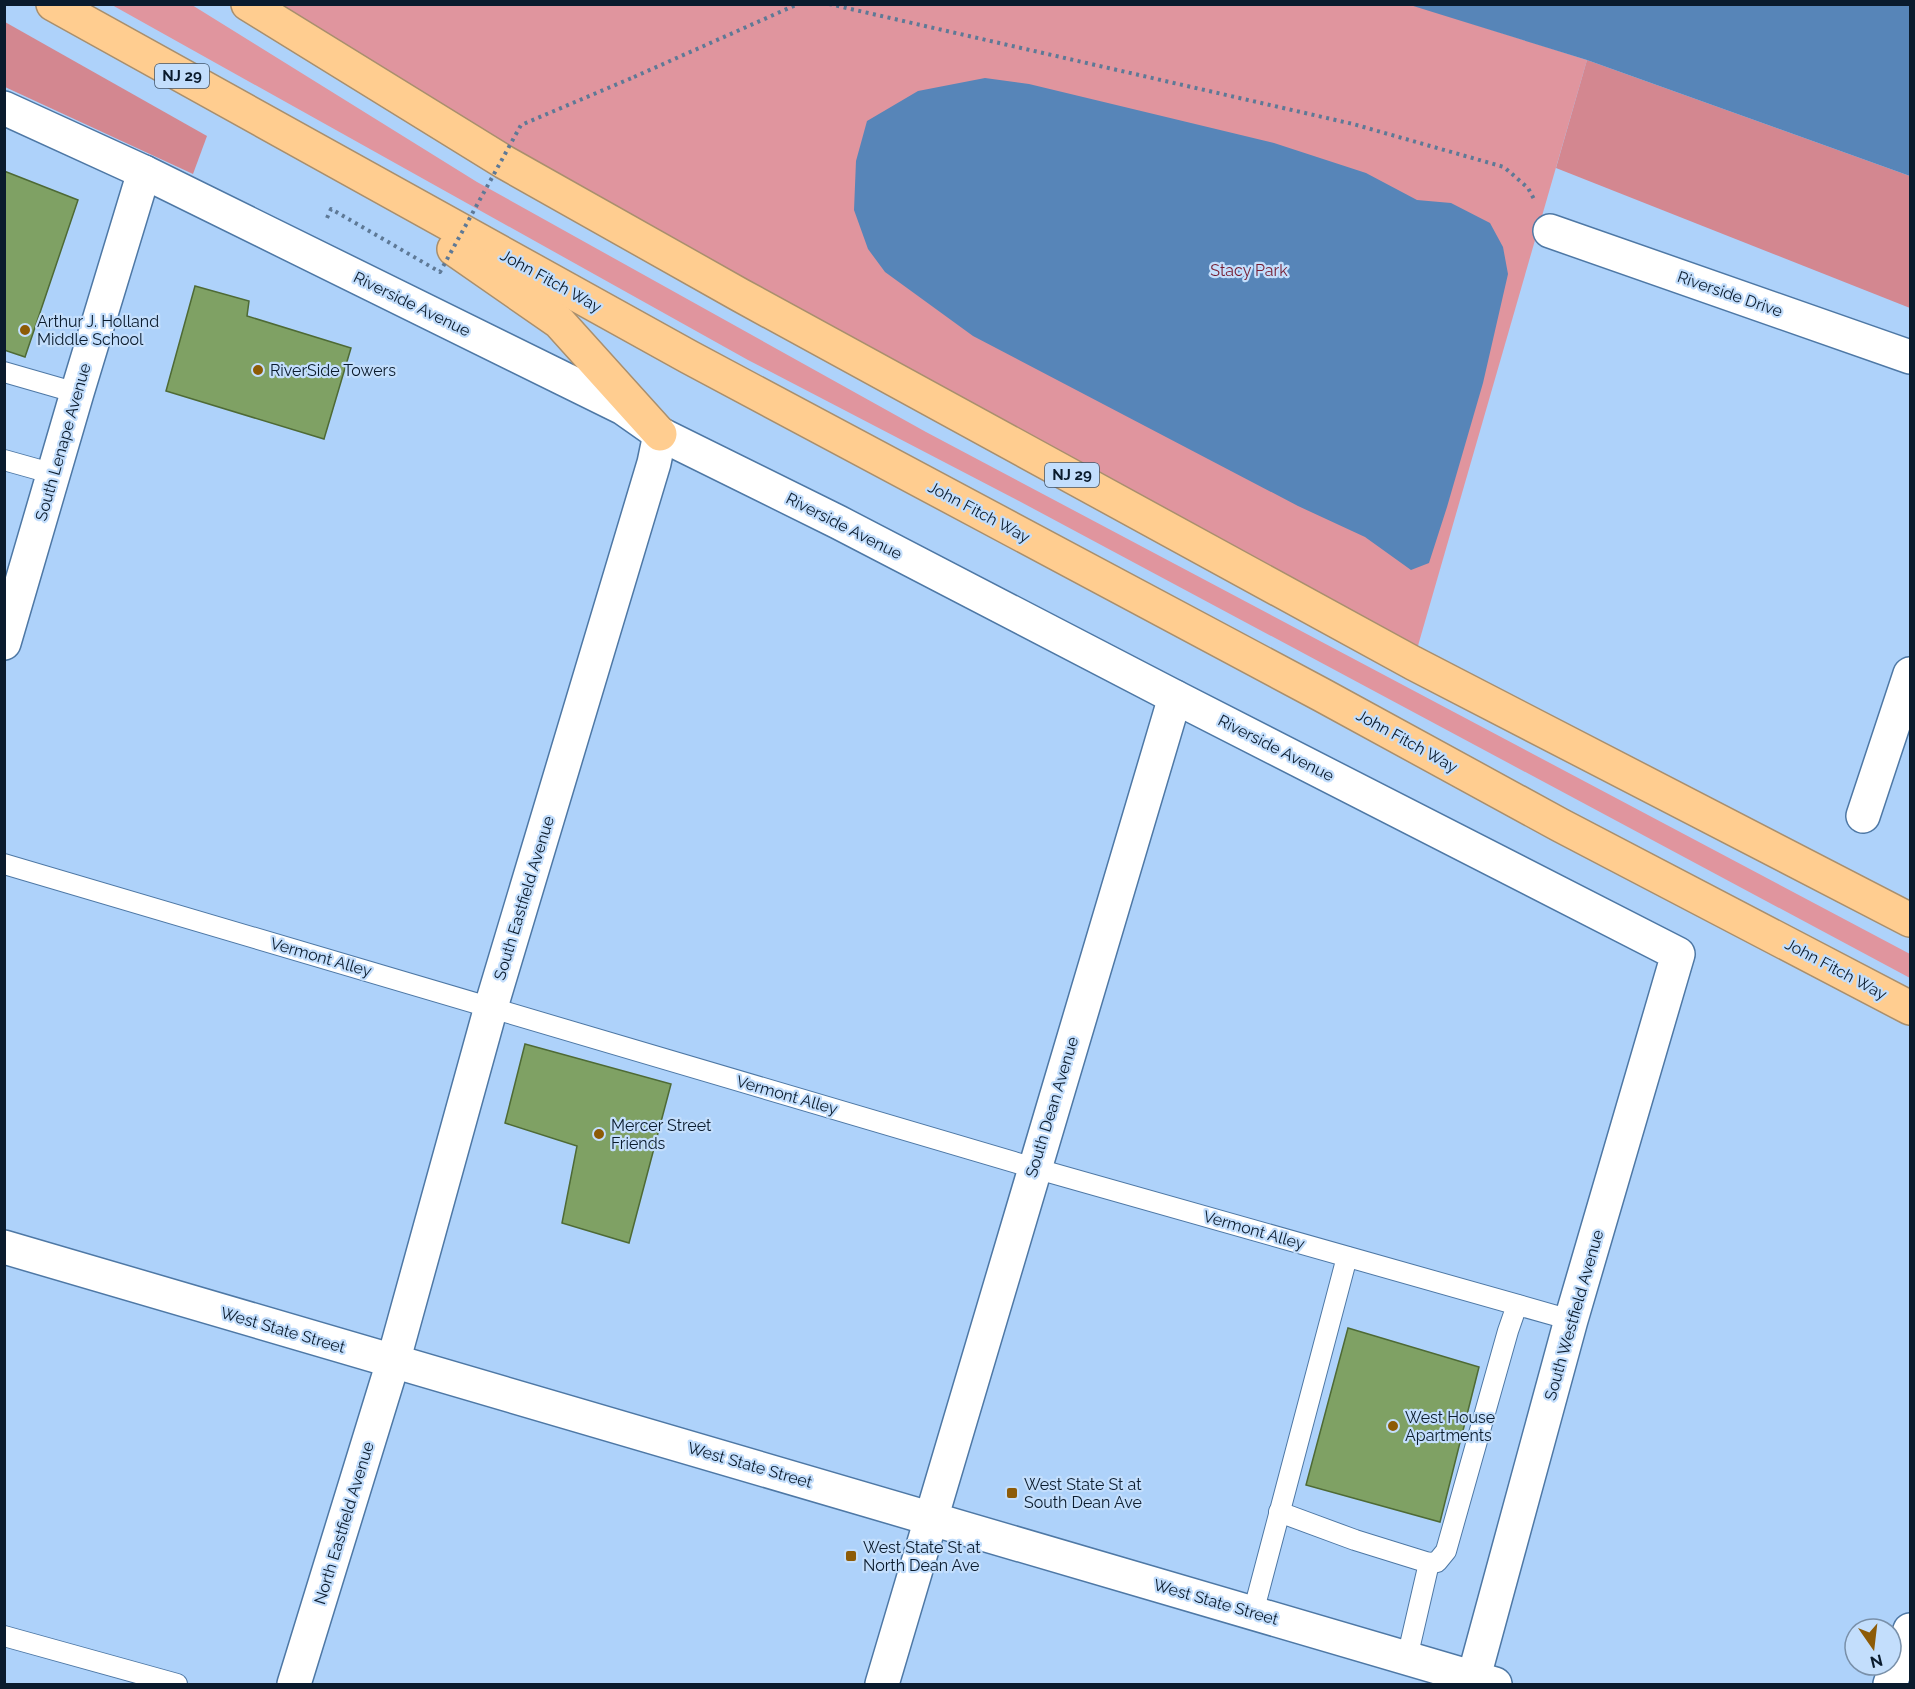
<svg xmlns="http://www.w3.org/2000/svg" width="1915" height="1689" font-family="Raleway,sans-serif">
<style>
.green{fill:#e0959e}
.forest{fill:#d38790}
.water{fill:#5785b8}
.building{fill:#7fa164;stroke:#4e6a35;stroke-width:1.5}
.lines{fill:none;stroke-linecap:round;stroke-linejoin:round}
.lane-casing{stroke:#4e78a5;stroke-width:22}
.street-casing{stroke:#4e78a5;stroke-width:36}
.secondary-casing{stroke:#4e78a5;stroke-width:36}
.highway-casing{stroke:#a98f6d;stroke-width:36}
.path{stroke:#5e7996;stroke-width:4;stroke-dasharray:3 4.5;stroke-linecap:butt}
.lane{stroke:#fff;stroke-width:20}
.street{stroke:#fff;stroke-width:33}
.secondary{stroke:#fff;stroke-width:33}
.highway{stroke:#ffcd90;stroke-width:33}
.path-bridge{stroke:#5e7996;stroke-width:4;stroke-dasharray:3 4.5;stroke-linecap:butt}
.poi-dot{fill:#8d5b07;stroke:#c3defc;stroke-width:2}
.labels{text-anchor:middle;dominant-baseline:central;stroke-width:4.5;stroke-linejoin:round;paint-order:stroke}
.shield{fill:#c3defc;stroke:#42566b;stroke-width:1.5}
.shield-label{font-size:15px;font-weight:bold;fill:#0a1b2d}
.park-label{font-size:16px;fill:#751c31;stroke:#c3defc}
.street-label{font-size:16px;fill:#0a1b2d;stroke:#c3defc}
.poi-label{font-size:16px;fill:#0a1b2d;stroke:#c3defc;text-anchor:start}
</style>
<rect width="100%" height="100%" fill="#aed2fa"/>
<g class="green">
<path d="M1410 4 1587 60 1413 663 244 5Z"/>
<path d="M112 5H192L477 182 926 432 1910 954V978L1019 501 748 360Z"/>
</g>
<g class="forest">
<path d="M5 22 207 136 193 174 5 87Z"/>
<path d="M1587 60 1910 176V308L1556 168Z"/>
</g>
<g class="water">
<path d="M1410 5H1910V176L1587 60Z"/>
<path d="M985 78 1029 84 1274 143 1366 173 1417 200 1451 203 1490 223 1503 247 1508 274 1483 383 1447 507 1429 563 1411 570 1365 537 1298 506 973 336 885 272 868 249 854 210 856 161 867 121 918 91Z"/>
</g>
<g class="building">
<path d="M4 171 78 200 25 357 4 350Z"/>
<path d="M195 286 249 301 247 316 351 348 324 439 166 391Z"/>
<path d="M525 1044 671 1084 629 1243 562 1223 577 1146 505 1123Z"/>
<path d="M1348 1328 1479 1367 1440 1522 1306 1485Z"/>
</g>
<g class="lines">
<defs>
<g id="lane">
<path d="M4 372 77 393"/>
<path d="M4 460 54 474"/>
<path d="M4 864 1034 1168 1571 1320"/>
<path d="M1279 1512 1355 1540 1429 1563 1437 1562 1446 1551 1508 1331 1517 1305"/>
<path d="M1253 1613 1347 1257"/>
<path d="M4 1636 177 1684"/>
<path d="M1407 1658 1429 1563"/>
</g>
<g id="street">
<path d="M4 108 144 172 623 408 660 434 838 522 1175 697 1678 954 1571 1320 1472 1684"/>
<path d="M1550 231 1910 357"/>
<path d="M4 643 77 393 144 172"/>
<path d="M1863 816 1910 674"/>
<path d="M294 1684 393 1362 491 1007 654 463 660 434"/>
<path d="M882 1684 1175 697"/>
<path d="M1890 1684 1910 1630"/>
</g>
<path id="secondary" d="M4 1247 1495 1684"/>
<g id="highway">
<path d="M53 4 689 357 1322 695 1560 825 1910 1008"/>
<path d="M248 4 504 162 740 295 1413 663 1910 920"/>
<path d="M454 249 559 322 660 434"/>
</g>
</defs>
<use href="#lane" class="lane-casing"/>
<use href="#street" class="street-casing"/>
<use href="#secondary" class="secondary-casing"/>
<use href="#highway" class="highway-casing"/>
<g class="path">
<path d="M829 4 1353 124 1504 167 1528 188 1535 201"/>
<path d="M634 77 798 4"/>
</g>
<use href="#lane" class="lane"/>
<use href="#street" class="street"/>
<use href="#secondary" class="secondary"/>
<use href="#highway" class="highway"/>
<path class="path-bridge" d="M327 218 331 209 440 272 521 125 634 77"/>
</g>
<g class="poi-dot">
<circle cx="25" cy="330" r="6"/>
<circle cx="258" cy="370" r="6"/>
<circle cx="599" cy="1134" r="6"/>
<circle cx="1393" cy="1426" r="6"/>
<rect x="1006" y="1487" width="12" height="12" rx="3"/>
<rect x="845" y="1550" width="12" height="12" rx="3"/>
</g>
<g class="labels">
<g class="shield">
<rect x="155" y="64" width="54" height="24" rx="4.5"/>
<rect x="1045" y="463" width="54" height="24" rx="4.5"/>
</g>
<g class="shield-label">
<text x="182" y="76">NJ 29</text>
<text x="1072" y="475">NJ 29</text>
</g>
<g class="park-label">
<text x="1249" y="270">Stacy Park</text>
</g>
<g class="street-label">
<text transform="translate(551 281) rotate(29)">John Fitch Way</text>
<text transform="translate(1730 294) rotate(19)">Riverside Drive</text>
<text transform="translate(412 304) rotate(26)">Riverside Avenue</text>
<text transform="translate(63 442) rotate(-74)">South Lenape Avenue</text>
<text transform="translate(979 512) rotate(28)">John Fitch Way</text>
<text transform="translate(844 526) rotate(27)">Riverside Avenue</text>
<text transform="translate(1407 741) rotate(29)">John Fitch Way</text>
<text transform="translate(1276 748) rotate(27)">Riverside Avenue</text>
<text transform="translate(524 898) rotate(-73)">South Eastfield Avenue</text>
<text transform="translate(321 957) rotate(16)">Vermont Alley</text>
<text transform="translate(1836 969) rotate(28)">John Fitch Way</text>
<text transform="translate(787 1095) rotate(16)">Vermont Alley</text>
<text transform="translate(1052 1107) rotate(-73)">South Dean Avenue</text>
<text transform="translate(1254 1230) rotate(16)">Vermont Alley</text>
<text transform="translate(1574 1315) rotate(-74)">South Westfield Avenue</text>
<text transform="translate(283 1330) rotate(16)">West State Street</text>
<text transform="translate(750 1465) rotate(16)">West State Street</text>
<text transform="translate(344 1523) rotate(-73)">North Eastfield Avenue</text>
<text transform="translate(1216 1602) rotate(16)">West State Street</text>
</g>
<g class="poi-label">
<text x="37" y="321">Arthur J. Holland<tspan x="37" dy="18">Middle School</tspan></text>
<text x="270" y="370">RiverSide Towers</text>
<text x="611" y="1125">Mercer Street<tspan x="611" dy="18">Friends</tspan></text>
<text x="1405" y="1417">West House<tspan x="1405" dy="18">Apartments</tspan></text>
<text x="1024" y="1484">West State St at<tspan x="1024" dy="18">South Dean Ave</tspan></text>
<text x="863" y="1547">West State St at<tspan x="863" dy="18">North Dean Ave</tspan></text>
</g>
</g>
<rect width="1915" height="1689" fill="none" stroke="#0a1b2d" stroke-width="12"/>
<g transform="translate(1873 1647) rotate(166)"><circle r="28" fill="#c3defc" stroke="#7990a9" stroke-width="1.5"/>
<path d="M0-4.5L10 22L0 15L-10 22Z" fill="#8d5b07"/>
<text y="-9" font-size="16" font-weight="bold" text-anchor="middle" fill="#0a1b2d">N</text>
</g>
</svg>
